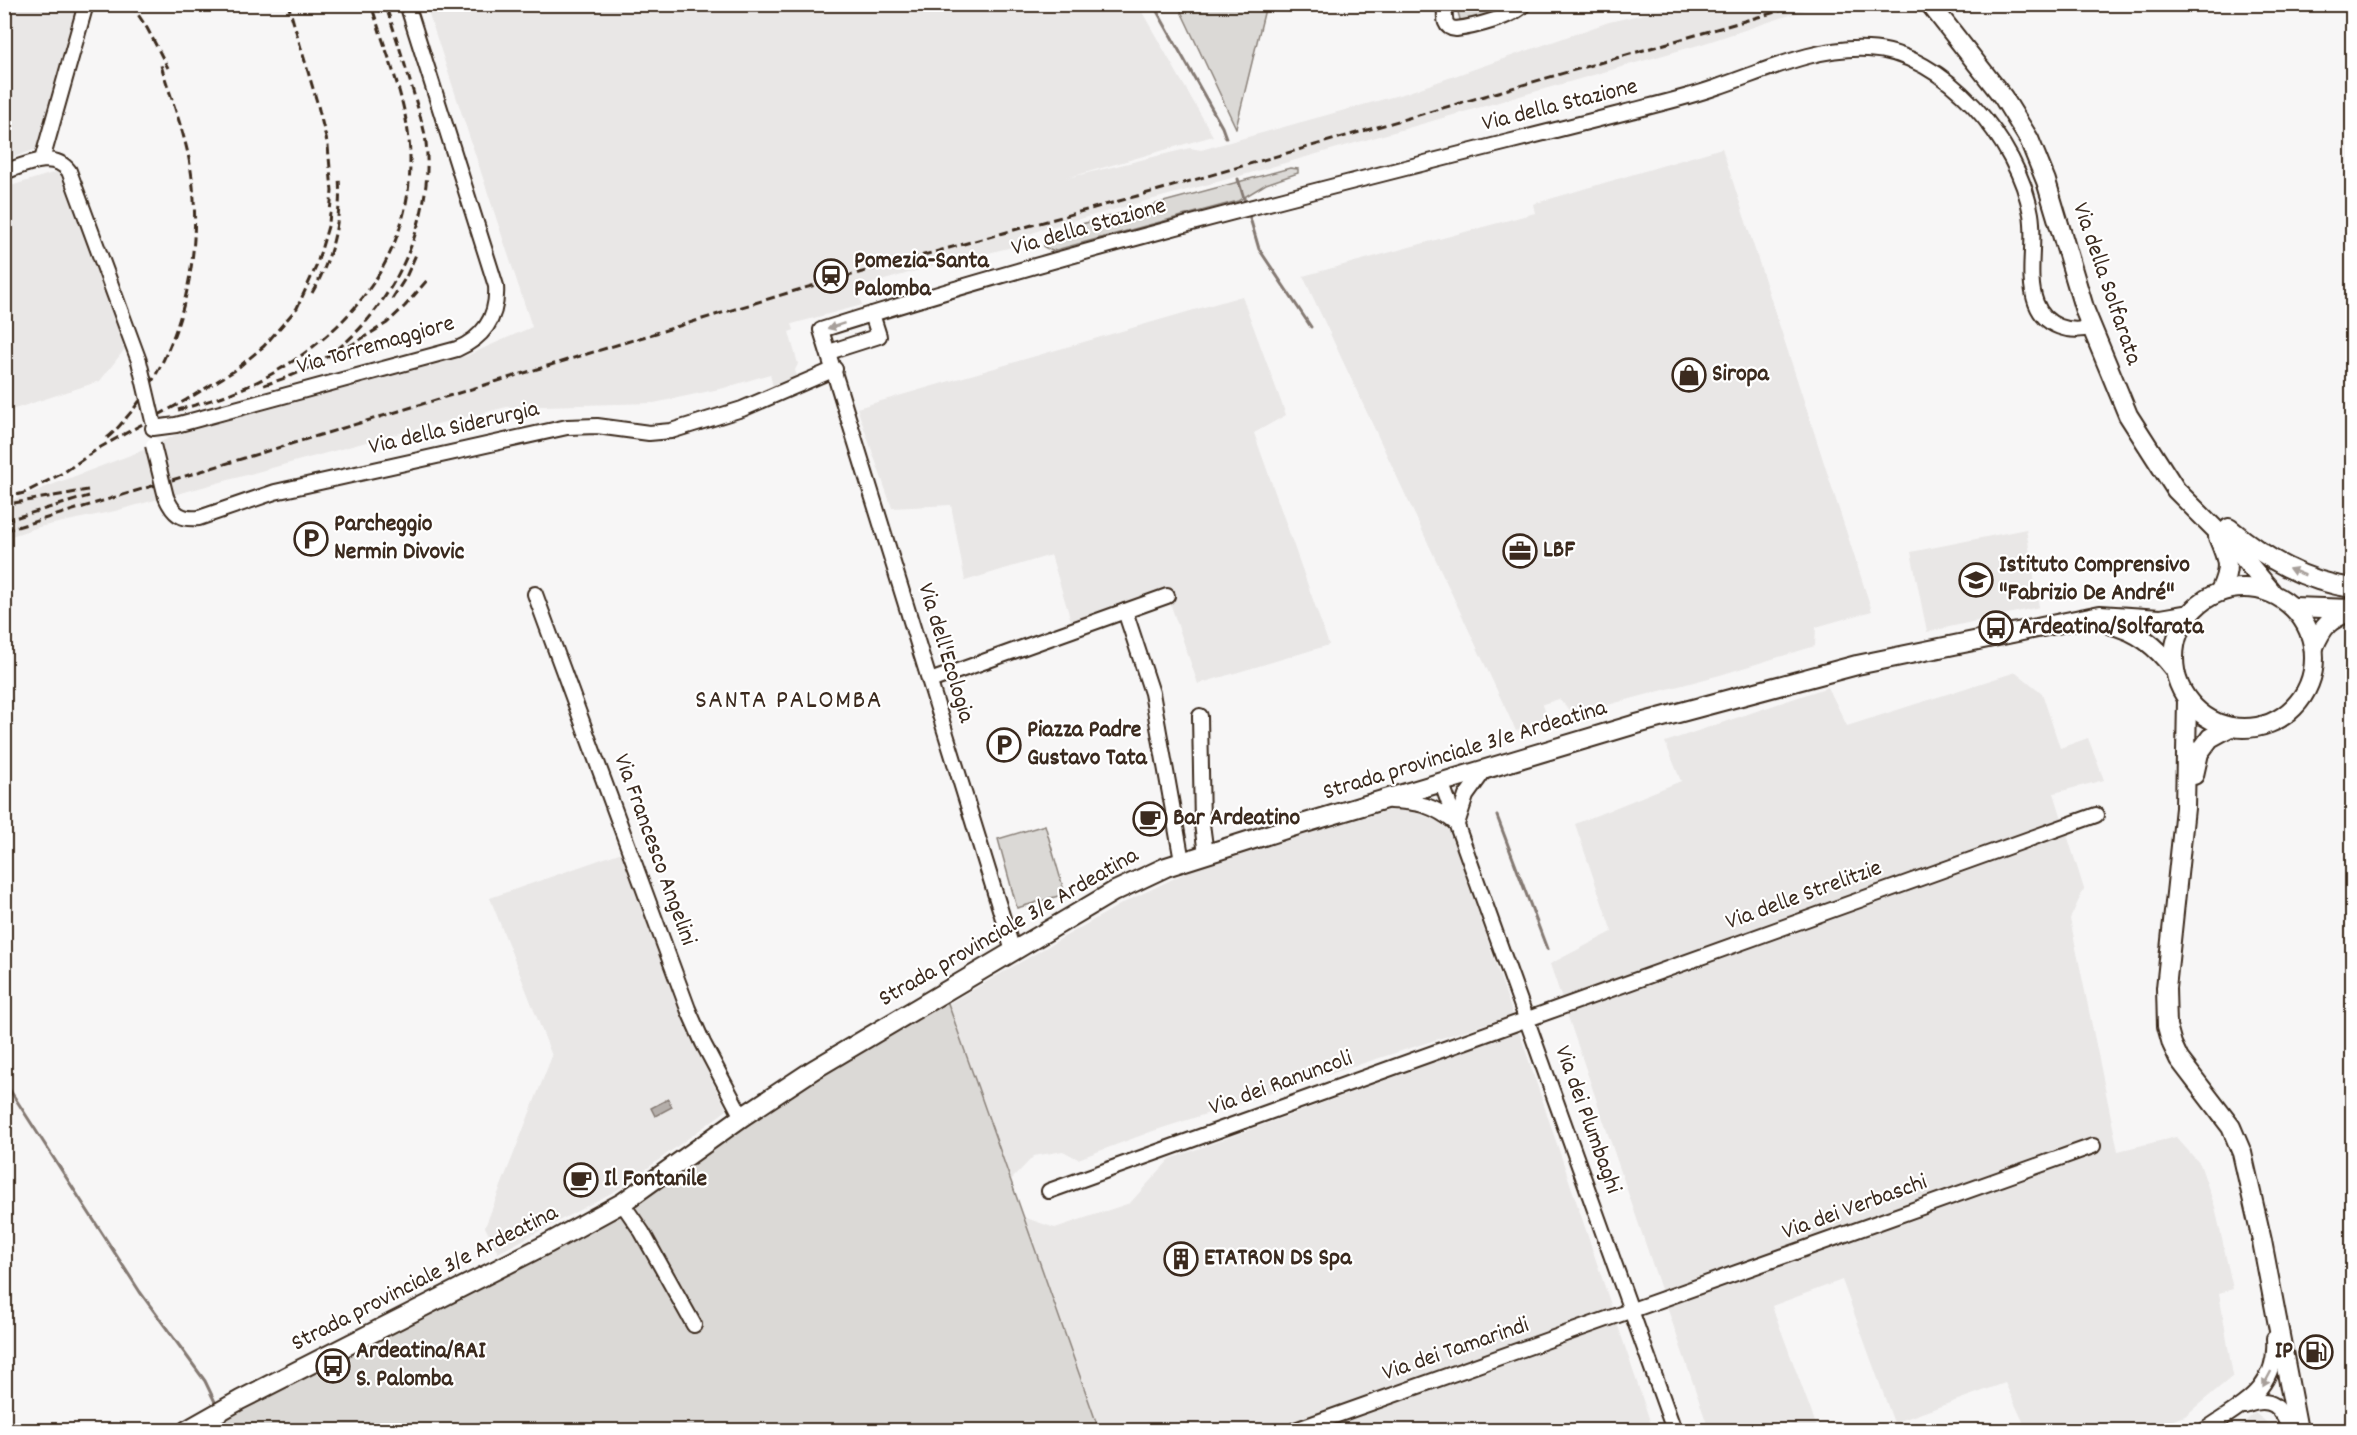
<svg xmlns="http://www.w3.org/2000/svg" width="2357" height="1435" font-family="Dekko,sans-serif">
<style>
.built{fill:#e9e7e6}
.green{fill:#dbd9d6;stroke:#8b827a;stroke-width:1.5}
.water{fill:#b4aeaa;stroke:#847972;stroke-width:1.5}
.lines{fill:none;stroke-linecap:round;stroke-linejoin:round}
.stream{stroke:#847972;stroke-width:3}
.minor-casing{stroke:#3b2a1e;stroke-width:18}
.major-casing{stroke:#3b2a1e;stroke-width:22}
.minor{stroke:#fff;stroke-width:14}
.major{stroke:#fff;stroke-width:18}
.rail{stroke:#3b2a1e;stroke-width:3;stroke-dasharray:9 4.5;stroke-linecap:butt}
.minor-bridge-casing{stroke:#3b2a1e;stroke-width:18;stroke-linecap:butt}
.minor-bridge{stroke:#fff;stroke-width:14}
.oneway{fill:#a79f9a}
.labels{text-anchor:middle;dominant-baseline:central;stroke-width:4.5;stroke-linejoin:round;paint-order:stroke}
.street-label{font-size:24px;fill:#3b2a1e;stroke:#fff}
.poi-label{font-size:24px;font-weight:bold;fill:#3b2a1e;stroke:#fff;text-anchor:start}
.quarter-label{font-size:27px;letter-spacing:1.5px;fill:#3b2a1e;stroke:#fff}
</style>
<rect width="100%" height="100%" fill="#f7f6f6"/>
<filter id="ink" filterUnits="userSpaceOnUse"><feTurbulence type="fractalNoise" baseFrequency=".0167" numOctaves="2"/><feDisplacementMap in="SourceGraphic" scale="12" xChannelSelector="R" yChannelSelector="G"/><feConvolveMatrix kernelMatrix="1 2 1 2 8 2 1 2 1" color-interpolation-filters="sRGB"/></filter>
<g filter="url(#ink)">
<g class="built">
<path d="M4 5H80L43 147 5 160Z"/>
<path d="M426 5H1138L1213 136 1067 178 1190 148 1201 150 1406 93 1609 22 1683 5H1820L1702 44 1243 175 1046 228 1024 236 1025 242 1012 247 949 263 947 258 932 263 933 266 857 288 862 305 792 324 794 330 789 332 798 364 795 370 797 377 795 380 774 392 770 374 724 388 654 403 507 407 392 435 115 511 39 527 5 538 4 503 141 451 180 433 466 356 532 327Z"/>
<path d="M1722 148 1872 611 1816 627 1815 646 1720 675 1574 714 1559 699 1543 704 1549 722 1516 731 1303 276 1535 213 1533 204Z"/>
<path d="M56 172 71 180 128 345 100 381 5 412 4 188Z"/>
<path d="M1242 296 1286 415 1254 433 1329 645 1198 684 1166 591 1072 624 1051 555 965 581 951 505 892 508 857 408Z"/>
<path d="M2026 529 2039 607 1927 632 1911 552Z"/>
<path d="M2016 672 2042 693 2060 748 2088 738 2104 780 2054 793 2084 889 2070 919 2118 1151 2176 1137 2200 1164 2215 1207 2233 1289 2219 1293 2233 1376 2185 1416 2145 1430H2027L2005 1383 1894 1423 1842 1280 1772 1306 1818 1430H1709L1550 964 1612 932 1575 824 1681 781 1665 742 1828 687 1847 726Z"/>
<path d="M1389 810 1414 812 1436 820 1451 832 1513 1015 1153 1131 1078 1159 1063 1151 1034 1156 1010 1181 948 1004 1123 903 1204 864Z"/>
<path d="M622 852 696 1049 727 1110 619 1189 498 1253 485 1227 552 1056 490 898Z"/>
<path d="M1519 1031 1653 1430H1099L1023 1217 1055 1228 1130 1203 1170 1159Z"/>
<path d="M2255 1413 2275 1429V1430H2235Z"/>
</g>
<g class="green">
<path d="M1178 5H1266L1236 128Z"/>
<path d="M1456 5H1506L1508 11 1461 23Z"/>
<path d="M1290 168 1298 169V173L1266 184 1238 201 1052 251 1044 247V241L1052 232Z"/>
<path d="M1045 825 1065 894 1017 908 998 839Z"/>
<path d="M944 992 1099 1430H188L502 1267Z"/>
</g>
<path class="water" d="M668 1099 672 1107 655 1116 651 1108Z"/>
<g class="lines">
<g class="stream">
<path d="M1153 4 1222 127 1226 138"/>
<path d="M1238 179 1246 205"/>
<path d="M1248 211 1259 249 1311 327"/>
<path d="M1497 816 1547 949"/>
<path d="M4 1081 140 1292 205 1381 216 1404"/>
<path d="M224 1420 229 1430"/>
</g>
<defs>
<g id="minor">
<path d="M1445 4C1445 15 1442 28 1456 29 1473 27 1514 17 1524 4"/>
<path d="M42 160 86 4"/>
<path d="M4 172C25 165 53 150 69 171L139 361"/>
<path d="M829 352 879 336 872 314"/>
<path d="M153 428 176 425 457 349C485 337 498 316 496 286L407 4"/>
<path d="M166 497C173 514 181 520 199 518L275 492 567 427 597 426 649 433 671 431 742 409 835 369"/>
<path d="M535 594 688 1009 703 1043 742 1117"/>
<path d="M1125 611 1152 693 1182 861"/>
<path d="M930 681 1167 596"/>
<path d="M1200 716 1202 824 1206 854"/>
<path d="M1442 784 1674 1430"/>
<path d="M1390 801C1420 802 1433 805 1457 824"/>
<path d="M1457 824 1466 796 1484 771"/>
<path d="M1013 951 821 330C1085 246 1355 181 1623 113 1654 105 1686 98 1717 87 1765 71 1816 46 1868 49 1945 52 2019 143 2031 214 2036 243 2026 276 2036 303 2045 327 2070 334 2092 327"/>
<path d="M1049 1191 2096 815"/>
<path d="M622 1203 642 1232 694 1325"/>
<path d="M2245 1406C2272 1395 2281 1407 2291 1430"/>
<path d="M1295 1430 2093 1146"/>
<path d="M2205 1430C2242 1404 2278 1390 2274 1338"/>
</g>
<g id="major">
<path d="M1930 4 2003 97 2029 139 2046 181 2085 311 2128 415 2176 490 2241 555 2271 591"/>
<path d="M2229 528C2266 559 2304 581 2352 588"/>
<path d="M2218 537C2228 561 2231 567 2220 591"/>
<circle cx="2244" cy="658" r="70"/>
<path d="M2293 607 2352 609"/>
<path d="M2109 624C2138 631 2156 646 2174 669"/>
<path d="M2314 647C2323 625 2329 620 2351 611"/>
<path d="M2187 700 2185 808 2166 988 2167 1026 2172 1044 2179 1059 2231 1127 2242 1153 2262 1241 2298 1430"/>
<path d="M2194 775 2199 753 2210 738 2230 727"/>
<path d="M187 1430 240 1400 547 1244 622 1203 742 1117 813 1070 1113 892 1166 867 1292 827 1633 725 1857 665 2100 615 2160 619 2189 614"/>
</g>
</defs>
<use href="#minor" class="minor-casing"/>
<use href="#major" class="major-casing"/>
<use href="#minor" class="minor"/>
<use href="#major" class="major"/>
<g class="rail">
<path d="M131 4 147 28 168 68"/>
<path d="M312 293C332 259 342 218 339 178"/>
<path d="M392 299 406 277 417 252"/>
<path d="M348 347 387 323 405 306 429 278"/>
<path d="M264 385C282 379 302 373 319 362 390 319 438 218 425 135 422 121 417 106 413 91 404 62 395 33 385 4"/>
<path d="M178 410C209 401 240 392 268 376 351 331 411 256 410 159 410 107 386 54 371 4"/>
<path d="M107 438C117 430 124 420 132 411 187 341 206 240 188 154 181 123 169 92 160 62"/>
<path d="M4 498 24 493 63 473 99 448 186 400 234 371 264 346 297 308 316 267 329 223 332 191 328 146 317 102 288 4"/>
<path d="M14 503 88 490"/>
<path d="M4 521 89 496"/>
<path d="M4 531 801 289 1166 188 1803 4"/>
</g>
<defs>
<g id="minor-bridge">
<path d="M139 361 153 421"/>
<path d="M153 445 166 497"/>
</g>
</defs>
<use href="#minor-bridge" class="minor-bridge-casing"/>
<use href="#minor-bridge" class="minor-bridge"/>
</g>
<defs><path id="oneway-solid" d="M-6-.8H1V-3.2L6.5 0L1 3.2V.8H-6Z" transform="scale(1.5)"/></defs>
<g class="oneway">
<use href="#oneway-solid" transform="translate(836 326) rotate(162)"/>
<use href="#oneway-solid" transform="translate(2297 572) rotate(-158)"/>
<use href="#oneway-solid" transform="translate(2267 1379) rotate(118)"/>
</g>
</g>
<defs>
<symbol id="station-ring" viewBox="-11 -11 22 22"><circle r="9.5" fill="#fff" stroke="#3b2a1e" stroke-width="1.5"/><path d="M-3-6H3Q5-6 5-4V2Q5 4 3 4L4.5 6H3L1.5 4h-3L-3 6H-4.5L-3 4Q-5 4-5 2V-4Q-5-6-3-6ZM-3.5-4v3h7v-3ZM-3.5 1v1.5H-2V1ZM2 1v1.5H3.5V1Z" fill="#3b2a1e"/></symbol>
<symbol id="shop-ring" viewBox="-11 -11 22 22"><circle r="9.5" fill="#fff" stroke="#3b2a1e" stroke-width="1.5"/><path d="M-5-2.5h2.3a2.7 3.5 0 0 1 5.4 0H5L5.5 6h-11ZM-1.5-2.5h3a1.5 2.3 0 0 0-3 0Z" fill="#3b2a1e"/></symbol>
<symbol id="parking-ring" viewBox="-11 -11 22 22"><circle r="9.5" fill="#fff" stroke="#3b2a1e" stroke-width="1.5"/><path d="M-3.5-5.5H1a3.5 3.5 0 0 1 0 7H-1V5.5H-3.5ZM-1-3.4V-.6H.8a1.4 1.4 0 0 0 0-2.8Z" fill="#3b2a1e"/></symbol>
<symbol id="office-ring" viewBox="-11 -11 22 22"><circle r="9.5" fill="#fff" stroke="#3b2a1e" stroke-width="1.5"/><path d="M-6-3h4V-5.5h4V-3h4V5H-6ZM-1-4.5V-3h2v-1.5ZM-6 0V1H6V0Z" fill="#3b2a1e"/></symbol>
<symbol id="school-ring" viewBox="-11 -11 22 22"><circle r="9.5" fill="#fff" stroke="#3b2a1e" stroke-width="1.5"/><path d="M0-5L7-2L0 1L-7-2ZM-4 1L0 2.5L4 1V4Q0 6-4 4Z" fill="#3b2a1e"/></symbol>
<symbol id="bus-ring" viewBox="-11 -11 22 22"><circle r="9.5" fill="#fff" stroke="#3b2a1e" stroke-width="1.5"/><path d="M-5-6H5V4H4V6H2V4H-2V6H-4V4H-5ZM-3.5-4V0h7V-4ZM-3.5 1.2v1.5H-2V1.2ZM2 1.2v1.5H3.5V1.2Z" fill="#3b2a1e"/></symbol>
<symbol id="cafe-ring" viewBox="-11 -11 22 22"><circle r="9.5" fill="#fff" stroke="#3b2a1e" stroke-width="1.5"/><path d="M-5.5-4.5H6V0H3Q3 3.5 0 3.5H-2.5Q-5.5 3.5-5.5 0ZM3-3.2v2h1.7v-2ZM-6 4.5H4V6H-6Z" fill="#3b2a1e"/></symbol>
<symbol id="building-ring" viewBox="-11 -11 22 22"><circle r="9.5" fill="#fff" stroke="#3b2a1e" stroke-width="1.5"/><path d="M-4-6H4V6H1V3H-1V6H-4ZM-2.5-4.3h1.7v1.8h-1.7ZM.8-4.3h1.7v1.8H.8ZM-2.5-1h1.7V.8h-1.7ZM.8-1h1.7V.8H.8Z" fill="#3b2a1e"/></symbol>
<symbol id="fuel-ring" viewBox="-11 -11 22 22"><circle r="9.5" fill="#fff" stroke="#3b2a1e" stroke-width="1.5"/><path d="M-5.5-6h7V0h2V4h1.3V-2.5L3-4.5l.8-.8L6-3V5H2.5V1h-1V6h-7ZM-4.2-4.7v3.2H.2V-4.7Z" fill="#3b2a1e"/></symbol>
</defs>
<g fill-rule="evenodd">
<use href="#station-ring" x="812" y="257" width="38" height="38"/>
<use href="#shop-ring" x="1670" y="356" width="38" height="38"/>
<use href="#parking-ring" x="292" y="520" width="38" height="38"/>
<use href="#office-ring" x="1501" y="532" width="38" height="38"/>
<use href="#school-ring" x="1957" y="561" width="38" height="38"/>
<use href="#bus-ring" x="1977" y="609" width="38" height="38"/>
<use href="#parking-ring" x="985" y="726" width="38" height="38"/>
<use href="#cafe-ring" x="1131" y="800" width="38" height="38"/>
<use href="#cafe-ring" x="562" y="1161" width="38" height="38"/>
<use href="#building-ring" x="1162" y="1240" width="38" height="38"/>
<use href="#fuel-ring" x="2297" y="1333" width="38" height="38"/>
<use href="#bus-ring" x="314" y="1347" width="38" height="38"/>
</g>
<g class="labels">
<g class="street-label">
<text transform="translate(1560 106) rotate(-14)">Via della Stazione</text>
<text transform="translate(1089 228) rotate(-16)">Via della Stazione</text>
<text transform="translate(2106 284) rotate(71)">Via della Solfarata</text>
<text transform="translate(376 346) rotate(-16)">Via Torremaggiore</text>
<text transform="translate(454 429) rotate(-13)">Via della Siderurgia</text>
<text transform="translate(945 653) rotate(73)">Via dell'Ecologia</text>
<text transform="translate(1465 751) rotate(-17)">Strada provinciale 3/e Ardeatina</text>
<text transform="translate(654 850) rotate(70)">Via Francesco Angelini</text>
<text transform="translate(1804 896) rotate(-20)">Via delle Strelitzie</text>
<text transform="translate(1009 928) rotate(-30)">Strada provinciale 3/e Ardeatina</text>
<text transform="translate(1281 1084) rotate(-20)">Via dei Ranuncoli</text>
<text transform="translate(1587 1120) rotate(70)">Via dei Plumbaghi</text>
<text transform="translate(1855 1208) rotate(-20)">Via dei Verbaschi</text>
<text transform="translate(425 1279) rotate(-27)">Strada provinciale 3/e Ardeatina</text>
<text transform="translate(1456 1350) rotate(-19)">Via dei Tamarindi</text>
</g>
<g class="poi-label">
<text x="854" y="262">Pomezia-Santa<tspan x="854" dy="28">Palomba</tspan></text>
<text x="1712" y="375">Siropa</text>
<text x="334" y="525">Parcheggio<tspan x="334" dy="28">Nermin Divovic</tspan></text>
<text x="1543" y="551">LBF</text>
<text x="1999" y="566">Istituto Comprensivo<tspan x="1999" dy="28">"Fabrizio De André"</tspan></text>
<text x="2019" y="628">Ardeatina/Solfarata</text>
<text x="1027" y="731">Piazza Padre<tspan x="1027" dy="28">Gustavo Tata</tspan></text>
<text x="1173" y="819">Bar Ardeatino</text>
<text x="604" y="1180">Il Fontanile</text>
<text x="1204" y="1259">ETATRON DS Spa</text>
<text x="356" y="1352">Ardeatina/RAI<tspan x="356" dy="28">S. Palomba</tspan></text>
<text x="2293" y="1352" text-anchor="end">IP</text>
</g>
<g class="quarter-label">
<text x="789" y="701">SANTA PALOMBA</text>
</g>
</g>
<rect width="2357" height="1435" fill="none" stroke="#fff" stroke-width="24"/>
<rect x="12" y="12" width="2333" height="1411" fill="none" stroke="#3b2a1e" stroke-width="2" filter="url(#ink)"/>
</svg>
